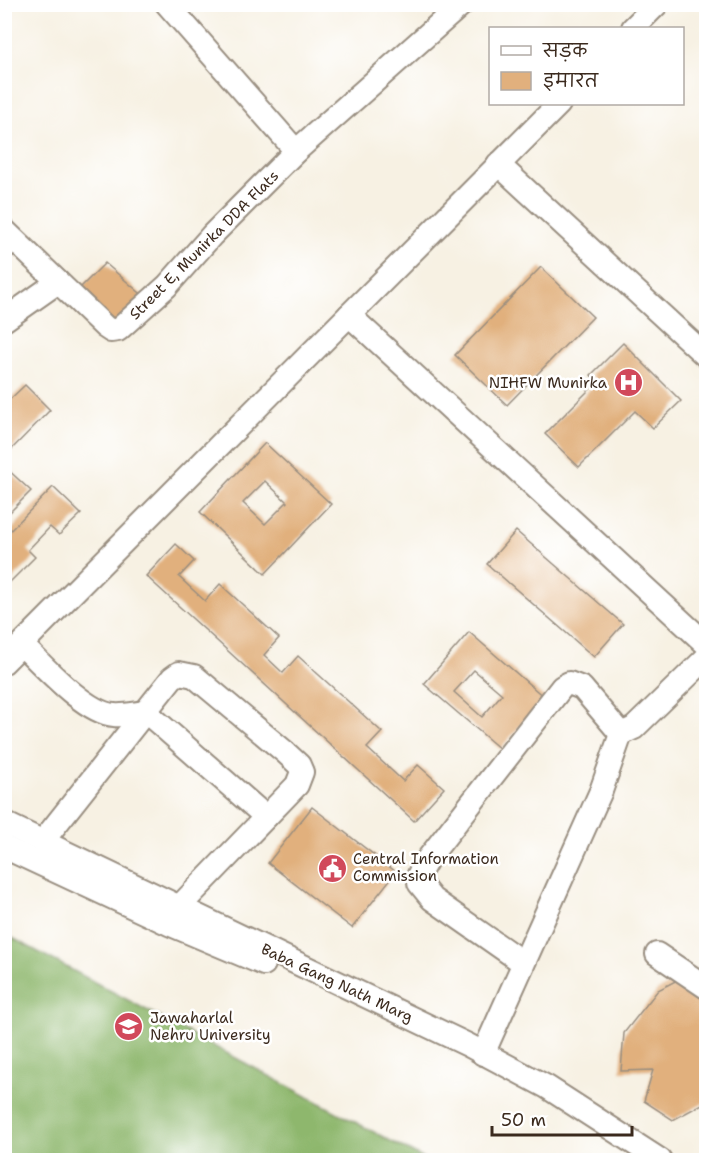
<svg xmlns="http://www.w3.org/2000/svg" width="711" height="1165" font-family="'Shantell Sans','Playpen Sans Deva',sans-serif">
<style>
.forest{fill:#8eb76d;stroke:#647046;stroke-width:1.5}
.building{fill:#e1b07d;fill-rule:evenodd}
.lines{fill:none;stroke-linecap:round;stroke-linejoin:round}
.minor-casing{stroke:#998e80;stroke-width:26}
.minor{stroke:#fff;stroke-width:22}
.labels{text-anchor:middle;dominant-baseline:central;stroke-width:5;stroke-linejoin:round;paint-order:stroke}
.street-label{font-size:15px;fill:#3b2a1e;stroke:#fff}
.poi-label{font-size:15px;fill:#3b2a1e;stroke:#fff;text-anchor:start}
</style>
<rect width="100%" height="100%" fill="#fff"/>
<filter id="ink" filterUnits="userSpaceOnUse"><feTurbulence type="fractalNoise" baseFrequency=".0167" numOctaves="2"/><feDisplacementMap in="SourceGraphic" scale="12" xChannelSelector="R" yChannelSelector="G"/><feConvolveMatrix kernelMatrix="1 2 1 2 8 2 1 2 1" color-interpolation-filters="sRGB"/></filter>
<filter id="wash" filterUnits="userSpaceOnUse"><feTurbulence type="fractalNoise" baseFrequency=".008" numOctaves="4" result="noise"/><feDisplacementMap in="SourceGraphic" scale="24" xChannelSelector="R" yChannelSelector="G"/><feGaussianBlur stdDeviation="1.35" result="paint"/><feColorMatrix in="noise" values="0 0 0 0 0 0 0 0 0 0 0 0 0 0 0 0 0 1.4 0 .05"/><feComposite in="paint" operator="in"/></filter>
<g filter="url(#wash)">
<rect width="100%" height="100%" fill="#f7f1e3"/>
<path class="forest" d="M4 934H5L426 1160H5Z"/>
<g id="blocks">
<g class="building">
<path d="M105 263 147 299 112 328 75 293Z"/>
<path d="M541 267 593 317 507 405 455 355Z"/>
<path d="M623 343 681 401 653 428 635 411 579 467 545 434 597 382 591 375Z"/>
<path d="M25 385 50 410 4 457V405Z"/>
<path d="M265 443 331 504 265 574 200 512ZM265 481 287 502 265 524 243 503Z"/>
<path d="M4 466 31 491 4 518Z"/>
<path d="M53 487 81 514 59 535 50 527 28 550 35 557 4 588V537Z"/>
<path d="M516 531 623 624 594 657 487 564Z"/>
<path d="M176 544 194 561 179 577 205 601 220 584 279 638 264 655 283 673 298 656 382 732 367 748 403 781 418 765 444 788 414 821 146 576Z"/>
<path d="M469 632 545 698 500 749 424 684ZM474 670 502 694 482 717 454 692Z"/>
<path d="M312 807 396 872 352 928 268 863Z"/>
<path d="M679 979 696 988 706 1006V1102L673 1120 644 1101 653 1070 621 1071 624 1033 658 990Z"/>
</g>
</g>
</g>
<g filter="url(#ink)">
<use href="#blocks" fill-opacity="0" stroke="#998e80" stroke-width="1.5"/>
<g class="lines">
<defs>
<g id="minor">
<path d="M167 4 296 151"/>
<path d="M633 28 657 4"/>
<path d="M498 164 706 356"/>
<path d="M4 230 105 327 111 331 118 330 167 286 212 235 296 151 462 4"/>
<path d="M349 315 706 644"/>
<path d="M4 320 58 282"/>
<path d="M22 645C42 664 85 713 114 715 124 716 136 713 146 712L266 817"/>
<path d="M4 662 559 104"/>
<path d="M4 823 468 1045 547 1087 660 1160"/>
<path d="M43 841 172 678 179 673 194 676 285 752 299 765 302 772 297 785 179 907 172 918"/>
<path d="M4 847 169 924 264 964"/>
<path d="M657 954 706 987"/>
<path d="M522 962 432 899 419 883V874L427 860 562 687 569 683 582 688 621 734"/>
<path d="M483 1054 601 791 621 734 634 728 706 658"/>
</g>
</defs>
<use href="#minor" class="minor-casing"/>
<use href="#minor" class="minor"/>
</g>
</g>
<defs>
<symbol id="hospital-disc" viewBox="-11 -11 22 22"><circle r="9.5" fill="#d1495b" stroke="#fff"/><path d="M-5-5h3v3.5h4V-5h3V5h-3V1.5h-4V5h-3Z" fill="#fff"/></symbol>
<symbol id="civic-disc" viewBox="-11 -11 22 22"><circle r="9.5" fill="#d1495b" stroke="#fff"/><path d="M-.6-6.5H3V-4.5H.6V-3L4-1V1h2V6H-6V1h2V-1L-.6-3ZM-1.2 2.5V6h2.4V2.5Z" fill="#fff"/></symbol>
<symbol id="university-disc" viewBox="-11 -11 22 22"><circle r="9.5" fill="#d1495b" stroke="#fff"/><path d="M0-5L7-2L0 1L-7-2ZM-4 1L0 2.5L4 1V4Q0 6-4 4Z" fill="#fff"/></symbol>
</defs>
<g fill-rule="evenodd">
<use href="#hospital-disc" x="612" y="366" width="33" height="33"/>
<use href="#civic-disc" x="316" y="852" width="33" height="33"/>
<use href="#university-disc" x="112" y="1010" width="33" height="33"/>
</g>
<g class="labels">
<g class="street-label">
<text transform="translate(204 245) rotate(-45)">Street E, Munirka DDA Flats</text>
<text transform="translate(337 983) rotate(25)">Baba Gang Nath Marg</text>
</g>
<g class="poi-label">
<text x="607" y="383" text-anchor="end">NIHFW Munirka</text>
<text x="353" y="859">Central Information<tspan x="353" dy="17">Commission</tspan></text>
<text x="150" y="1018">Jawaharlal<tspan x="150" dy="17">Nehru University</tspan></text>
</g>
</g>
<rect width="711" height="1165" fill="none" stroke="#fff" stroke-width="24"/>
<rect x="489" y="27" width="195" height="78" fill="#ffffff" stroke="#b1aaa5" stroke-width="1.5"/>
<rect x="501" y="46" width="30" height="9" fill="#ffffff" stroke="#b1aaa5" stroke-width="1.5"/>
<text x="543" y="57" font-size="18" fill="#3b2a1e">सड़क</text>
<rect x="501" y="72" width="30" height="18" fill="#e1b07d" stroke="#b1aaa5" stroke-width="1.5"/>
<text x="543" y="87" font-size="18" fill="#3b2a1e">इमारत</text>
<path d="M492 1126v9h140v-9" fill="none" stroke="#3b2a1e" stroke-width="3"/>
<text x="501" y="1126" font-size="18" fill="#3b2a1e" stroke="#ffffff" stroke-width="4.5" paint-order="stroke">50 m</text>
</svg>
